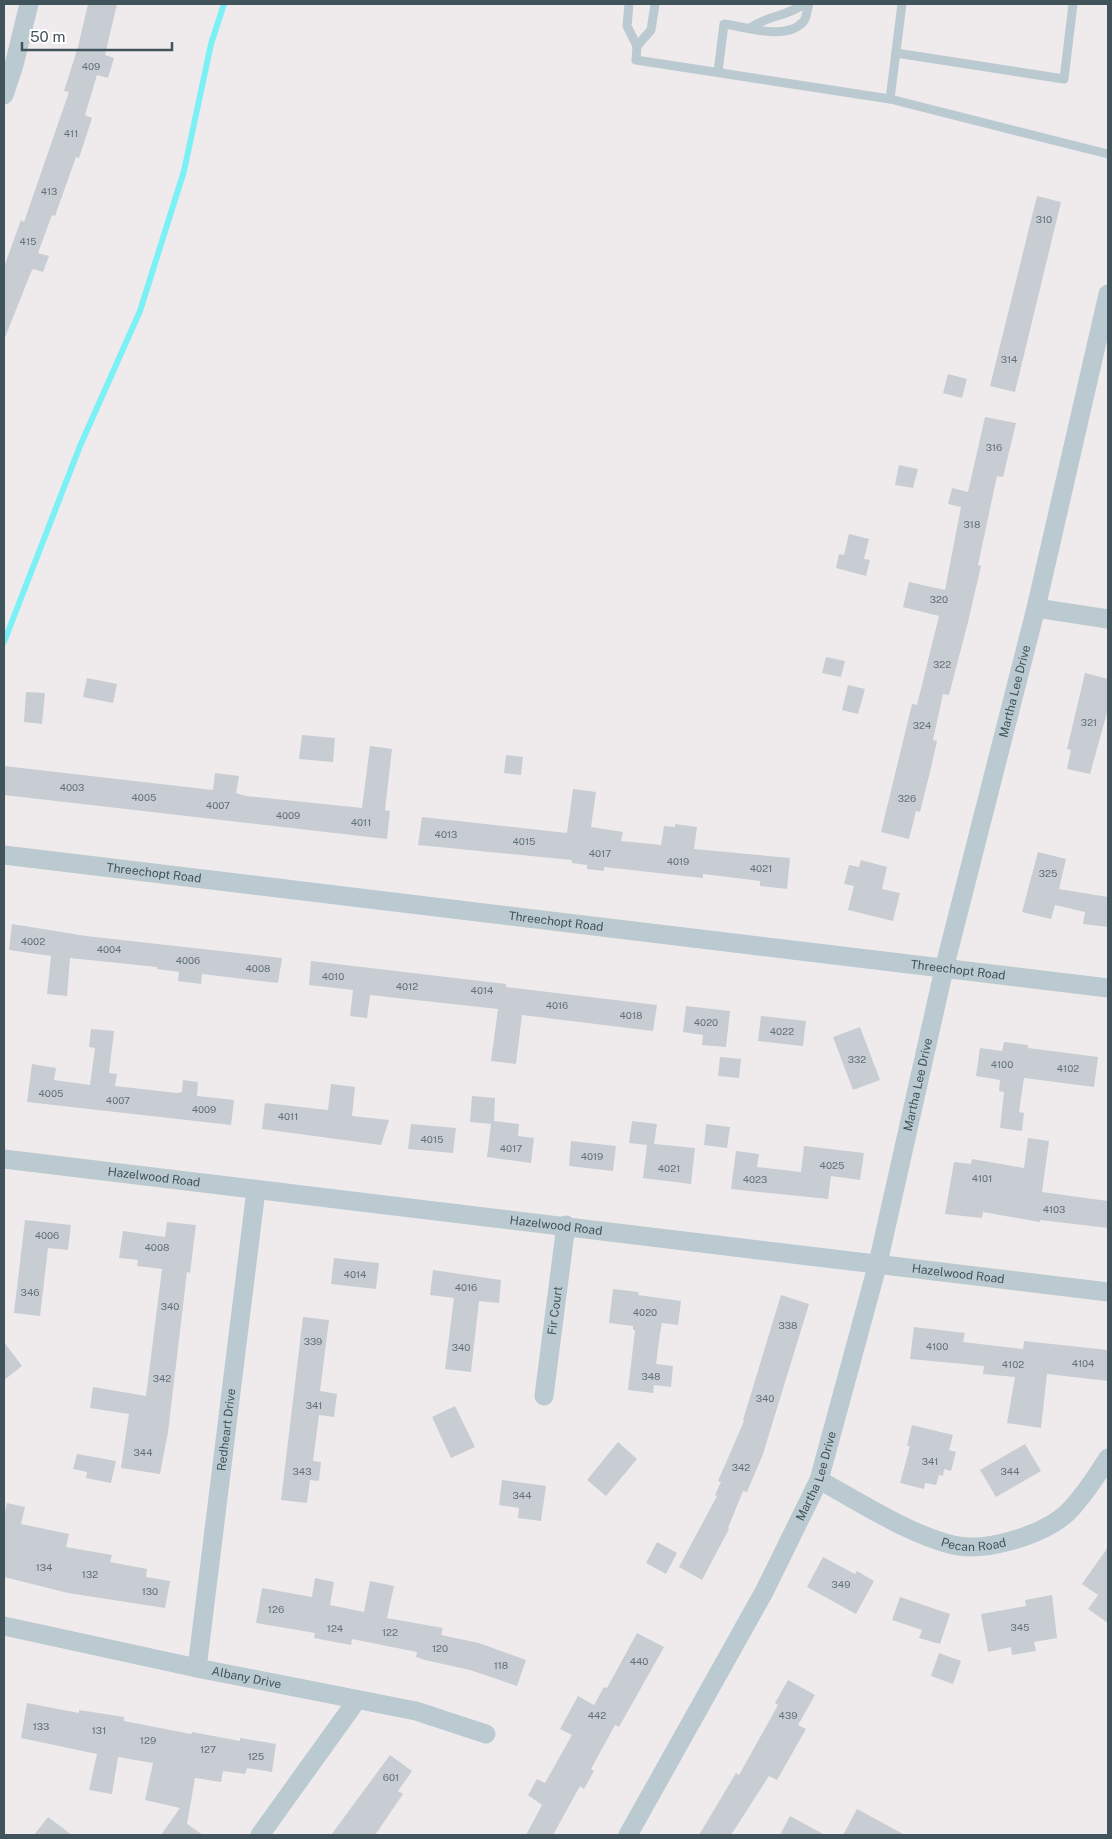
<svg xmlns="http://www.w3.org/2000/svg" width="1112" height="1839" font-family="'Public Sans',sans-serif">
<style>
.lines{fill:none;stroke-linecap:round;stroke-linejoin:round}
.stream{stroke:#7cf1f5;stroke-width:6}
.building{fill:#c7cdd2}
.service{stroke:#bacad0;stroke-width:9}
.minor{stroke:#bacad0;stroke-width:19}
.labels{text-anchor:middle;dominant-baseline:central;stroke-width:4;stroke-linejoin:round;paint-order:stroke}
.number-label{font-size:10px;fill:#637279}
.street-label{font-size:12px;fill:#42545b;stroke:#fff}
</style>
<rect width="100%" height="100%" fill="#efebec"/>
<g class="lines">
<path class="stream" d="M4 642 80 446 140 311 184 171 211 44 224 4"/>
</g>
<g class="building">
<path d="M88 4H117L105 55 114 58 108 78 97 75 85 115 92 118 79 158 76 157 55 216 52 215 38 253 49 256 43 272 33 269 31 272 4 340V267L21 220 24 222 69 92 64 91 78 47Z"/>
<path d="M1037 196 1061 202 1015 392 990 386Z"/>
<path d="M948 374 967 379 962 398 943 393Z"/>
<path d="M985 417 1016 423 1003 477 997 476 978 565 981 566 968 622 949 695 943 694 933 740 937 741 931 768 920 812 916 811 909 839 881 832 912 704 917 705 939 616 903 607 909 582 945 590 961 507 948 504 952 488 968 492Z"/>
<path d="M899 465 918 469 913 488 895 485Z"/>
<path d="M849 534 869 539 864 559 870 560 866 576 836 568 839 554 844 555Z"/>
<path d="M826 657 845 661 841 677 822 673Z"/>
<path d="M1085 673 1108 679V709L1090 774 1067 769 1071 750 1067 749Z"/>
<path d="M87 678 117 684 113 703 83 697Z"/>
<path d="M848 685 865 689 858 714 842 710Z"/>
<path d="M26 692 45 693 42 724 24 722Z"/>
<path d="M302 735 335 738 333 762 299 759Z"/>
<path d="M370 746 392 749 385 810 390 811 387 839 4 795V766L213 790 215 773 239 776 236 793 246 796 362 808Z"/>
<path d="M506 755 523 757 521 775 504 773Z"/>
<path d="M573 789 596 792 591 827 623 832 621 841 661 845 664 826 675 827V824L697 827 694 849 790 858 787 889 760 886V881L703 874V878L604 867V871L587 869V865L572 863V860L418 845 422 817 567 833Z"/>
<path d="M1038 852 1066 859 1059 889 1108 897V927L1083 924 1085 912 1055 905 1051 919 1022 912Z"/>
<path d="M861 860 887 867 882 889 900 893 893 921 848 910 854 886 844 884 849 865 859 867Z"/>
<path d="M12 924 86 936 282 958 278 983 202 974 201 984 178 981 179 972 157 969V967L70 958 67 996 47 994 51 956 9 950Z"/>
<path d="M311 961 506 984V987L657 1005 653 1031 522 1015 516 1064 491 1061 498 1009 370 995 367 1018 350 1016 353 990 309 985Z"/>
<path d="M686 1006 730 1011 726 1047 702 1045 703 1035 683 1032Z"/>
<path d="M761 1016 806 1021 803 1046 758 1041Z"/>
<path d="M860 1027 880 1080 853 1090 833 1037Z"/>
<path d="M91 1029 114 1031 109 1073 117 1074 115 1086 177 1093 182 1092 183 1080 198 1082 197 1096 234 1100 231 1125 27 1102 32 1064 56 1068 54 1080 90 1085 95 1048 89 1047Z"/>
<path d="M1004 1042 1028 1045V1048L1098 1057 1094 1087 1024 1078 1019 1112 1024 1113 1022 1131 1000 1128 1004 1092 999 1091 1000 1080 976 1076 980 1048 1002 1051Z"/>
<path d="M720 1057 741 1059 739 1078 718 1076Z"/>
<path d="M331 1084 355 1087 352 1116 389 1120 381 1145 262 1129 265 1103 328 1110Z"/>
<path d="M472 1096 495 1098 494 1121 519 1124 518 1136 534 1138 531 1163 487 1157 491 1124 470 1122Z"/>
<path d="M632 1121 657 1124 654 1144 695 1148 691 1184 643 1178 647 1145 629 1143Z"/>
<path d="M411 1124 456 1128 453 1153 408 1149Z"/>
<path d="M706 1124 730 1127 727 1148 704 1145Z"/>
<path d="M1028 1138 1049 1141 1042 1192 1108 1201V1228L1040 1220V1222L983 1212 982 1218 945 1214 954 1162 971 1164 972 1159 1024 1168Z"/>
<path d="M571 1141 616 1146 613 1171 569 1166Z"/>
<path d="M804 1146 864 1153 860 1180 831 1176 828 1199 731 1189 736 1151 759 1154 757 1167 801 1172Z"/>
<path d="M25 1220 71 1225 68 1250 48 1248 40 1316 14 1313Z"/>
<path d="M167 1222 196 1225 190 1273 187 1272 168 1432 160 1474 121 1468 129 1414 90 1408 93 1387 146 1396 162 1269 137 1266 138 1260 119 1258 123 1231 165 1237Z"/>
<path d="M334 1258 379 1263 376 1289 331 1284Z"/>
<path d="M433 1270 501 1280 499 1303 479 1301 471 1372 445 1369 454 1298 430 1295Z"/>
<path d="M613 1289 639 1292 638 1295 681 1301 678 1325 662 1323 660 1333 656 1364 673 1366 671 1387 654 1385 653 1393 628 1390 635 1330H633V1326L609 1323Z"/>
<path d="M781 1295 809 1304 763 1454 747 1492 743 1491 728 1528 729 1529 702 1580 679 1567 717 1496 715 1495 721 1482 718 1481 744 1421 743 1420Z"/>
<path d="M303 1317 329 1320 320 1391 337 1394 334 1417 319 1415 313 1461 321 1462 319 1481 310 1480 307 1503 281 1500Z"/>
<path d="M914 1327 965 1333 963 1342 1023 1349 1024 1341 1108 1350V1381L1047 1374 1041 1428 1007 1423 1015 1377 983 1374 984 1366 910 1359Z"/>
<path d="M4 1342 22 1366 4 1380Z"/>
<path d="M455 1406 475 1447 451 1458 432 1417Z"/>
<path d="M912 1425 953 1435 949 1450 956 1452 951 1471 944 1469 943 1476 939 1475 936 1485 925 1483 924 1489 900 1483 910 1446H907Z"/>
<path d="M618 1442 637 1459 606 1496 587 1480Z"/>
<path d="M1025 1444 1041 1471 996 1497 980 1470Z"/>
<path d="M77 1454 116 1461 111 1483 86 1478 87 1472 73 1469Z"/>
<path d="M502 1480 546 1486 541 1521 518 1518 519 1508 499 1505Z"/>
<path d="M7 1503 25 1507 21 1524 69 1534 66 1547 112 1555 110 1562 147 1569 146 1577 170 1581 165 1608 68 1593 4 1577V1516Z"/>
<path d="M657 1542 677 1553 666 1574 646 1563Z"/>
<path d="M1108 1547V1623L1088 1609 1098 1595 1082 1584Z"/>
<path d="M823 1557 855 1574 857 1571 874 1581 856 1614 807 1587Z"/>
<path d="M315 1578 334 1582 330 1605 364 1612 370 1581 394 1586 387 1618 443 1628 441 1635 479 1643 526 1660 517 1686 470 1670 425 1660 416 1657 417 1652 352 1639 351 1645 314 1638 315 1633 256 1623 262 1588 312 1597Z"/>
<path d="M1052 1595 1057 1638 1034 1642 1036 1651 1012 1655 1011 1647 988 1652 981 1614 1026 1606 1025 1600Z"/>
<path d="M900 1597 950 1614 940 1644 919 1638 922 1630 892 1620Z"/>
<path d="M637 1633 664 1647 619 1727 615 1725 591 1769 594 1771 584 1789 580 1786 553 1835H526L542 1805 528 1795 537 1779 545 1783 572 1735 560 1729 578 1696 594 1705 604 1687 607 1688Z"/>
<path d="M939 1653 961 1661 953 1684 931 1676Z"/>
<path d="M788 1680 815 1695 798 1725 806 1729 777 1780 769 1776 731 1835H699L736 1773 739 1775 778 1705 775 1703Z"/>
<path d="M27 1703 79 1713V1710L124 1717V1721L191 1734 192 1732 240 1741V1738L276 1744 272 1772 247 1768 245 1774 223 1771 221 1782 195 1778 187 1824 203 1835H161L180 1808 145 1800 153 1763 118 1757 112 1794 89 1790 97 1754 21 1738Z"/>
<path d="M390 1755 412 1771 398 1791 403 1794 375 1835H331Z"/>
<path d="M857 1809 905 1835H843Z"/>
<path d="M790 1816 825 1835H780Z"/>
<path d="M48 1817 72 1835H34Z"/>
</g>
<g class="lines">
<g class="service">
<path d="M629 4 627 26 637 46 636 60 890 99 1108 154"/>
<path d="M750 28C770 14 784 18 804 4"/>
<path d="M637 46 651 30 655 4"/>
<path d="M896 53 1064 79 1073 4"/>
<path d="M718 72 724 24C747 27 786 41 803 22 807 18 807 9 809 4"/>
<path d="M890 99 902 4"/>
</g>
<g class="minor">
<path d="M4 95 14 65 29 4"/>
<path d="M1036 608 1108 619"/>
<path id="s1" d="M4 855 1108 988"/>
<path id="s2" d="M4 1159 1108 1292"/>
<path id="s3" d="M544 1396 566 1225"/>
<path id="s4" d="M819 1480C860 1502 908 1534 953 1545 985 1553 1043 1535 1067 1513 1083 1497 1096 1477 1108 1458"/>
<path id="s5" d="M4 1626 197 1668 416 1711 486 1734"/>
<path id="s6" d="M197 1668 256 1190"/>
<path d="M260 1835 357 1700"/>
<path id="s7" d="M628 1835 764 1592 819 1480 878 1263 944 969 1036 608 1108 294"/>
</g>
</g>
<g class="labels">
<g class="number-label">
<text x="91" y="66">409</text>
<text x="71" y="133">411</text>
<text x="49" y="191">413</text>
<text x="1044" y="219">310</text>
<text x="28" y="241">415</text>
<text x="1009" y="359">314</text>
<text x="994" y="447">316</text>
<text x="972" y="524">318</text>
<text x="939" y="599">320</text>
<text x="942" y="664">322</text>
<text x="1089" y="722">321</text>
<text x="922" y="725">324</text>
<text x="72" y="787">4003</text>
<text x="144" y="797">4005</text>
<text x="907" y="798">326</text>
<text x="218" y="805">4007</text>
<text x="288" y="815">4009</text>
<text x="361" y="822">4011</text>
<text x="446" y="834">4013</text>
<text x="524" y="841">4015</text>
<text x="600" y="853">4017</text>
<text x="678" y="861">4019</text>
<text x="761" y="868">4021</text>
<text x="1048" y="873">325</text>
<text x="33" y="941">4002</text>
<text x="109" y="949">4004</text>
<text x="188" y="960">4006</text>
<text x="258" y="968">4008</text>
<text x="333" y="976">4010</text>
<text x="407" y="986">4012</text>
<text x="482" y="990">4014</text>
<text x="557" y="1005">4016</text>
<text x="631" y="1015">4018</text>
<text x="706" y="1022">4020</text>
<text x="782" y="1031">4022</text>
<text x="857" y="1059">332</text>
<text x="1002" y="1064">4100</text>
<text x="1068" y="1068">4102</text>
<text x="51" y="1093">4005</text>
<text x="118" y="1100">4007</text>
<text x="204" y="1109">4009</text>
<text x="288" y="1116">4011</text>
<text x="432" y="1139">4015</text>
<text x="511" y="1148">4017</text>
<text x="592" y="1156">4019</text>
<text x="832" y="1165">4025</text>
<text x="669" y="1168">4021</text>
<text x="982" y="1178">4101</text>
<text x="755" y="1179">4023</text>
<text x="1054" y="1209">4103</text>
<text x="47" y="1235">4006</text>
<text x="157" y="1247">4008</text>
<text x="355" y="1274">4014</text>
<text x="466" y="1287">4016</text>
<text x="30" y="1292">346</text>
<text x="170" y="1306">340</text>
<text x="645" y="1312">4020</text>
<text x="788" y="1325">338</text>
<text x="313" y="1341">339</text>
<text x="937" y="1346">4100</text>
<text x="461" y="1347">340</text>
<text x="1083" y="1363">4104</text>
<text x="1013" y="1364">4102</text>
<text x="651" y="1376">348</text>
<text x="162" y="1378">342</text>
<text x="765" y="1398">340</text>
<text x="314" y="1405">341</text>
<text x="143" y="1452">344</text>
<text x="930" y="1461">341</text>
<text x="741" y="1467">342</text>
<text x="302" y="1471">343</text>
<text x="1010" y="1471">344</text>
<text x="522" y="1495">344</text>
<text x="44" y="1567">134</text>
<text x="90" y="1574">132</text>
<text x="841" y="1584">349</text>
<text x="150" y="1591">130</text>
<text x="276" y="1609">126</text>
<text x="1020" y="1627">345</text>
<text x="335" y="1628">124</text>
<text x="390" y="1632">122</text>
<text x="440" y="1648">120</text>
<text x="639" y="1661">440</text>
<text x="501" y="1665">118</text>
<text x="597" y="1715">442</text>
<text x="788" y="1715">439</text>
<text x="41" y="1726">133</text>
<text x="99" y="1730">131</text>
<text x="148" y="1740">129</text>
<text x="208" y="1749">127</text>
<text x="256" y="1756">125</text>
<text x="391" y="1777">601</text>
</g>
<g class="street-label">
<text stroke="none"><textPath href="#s7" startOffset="1216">Martha Lee Drive</textPath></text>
<text stroke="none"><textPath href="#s1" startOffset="151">Threechopt Road</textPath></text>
<text stroke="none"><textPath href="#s1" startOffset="556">Threechopt Road</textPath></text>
<text stroke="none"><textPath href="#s1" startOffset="961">Threechopt Road</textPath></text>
<text stroke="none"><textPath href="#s7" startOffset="811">Martha Lee Drive</textPath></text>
<text stroke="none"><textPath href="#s2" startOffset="151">Hazelwood Road</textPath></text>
<text stroke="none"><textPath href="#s2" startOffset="556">Hazelwood Road</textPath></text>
<text stroke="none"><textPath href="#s2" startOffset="961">Hazelwood Road</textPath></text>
<text stroke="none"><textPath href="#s3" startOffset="86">Fir Court</textPath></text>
<text stroke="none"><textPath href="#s6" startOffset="240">Redheart Drive</textPath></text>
<text stroke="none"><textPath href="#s7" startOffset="406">Martha Lee Drive</textPath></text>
<text stroke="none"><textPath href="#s4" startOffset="170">Pecan Road</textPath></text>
<text stroke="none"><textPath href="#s5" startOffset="248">Albany Drive</textPath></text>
</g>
</g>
<rect width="1112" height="1839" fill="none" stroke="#42545b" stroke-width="10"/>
<path d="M22 42v8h150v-8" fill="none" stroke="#42545b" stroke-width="2.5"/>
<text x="30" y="42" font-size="15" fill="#42545b" stroke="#ffffff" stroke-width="4" paint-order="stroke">50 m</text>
</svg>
